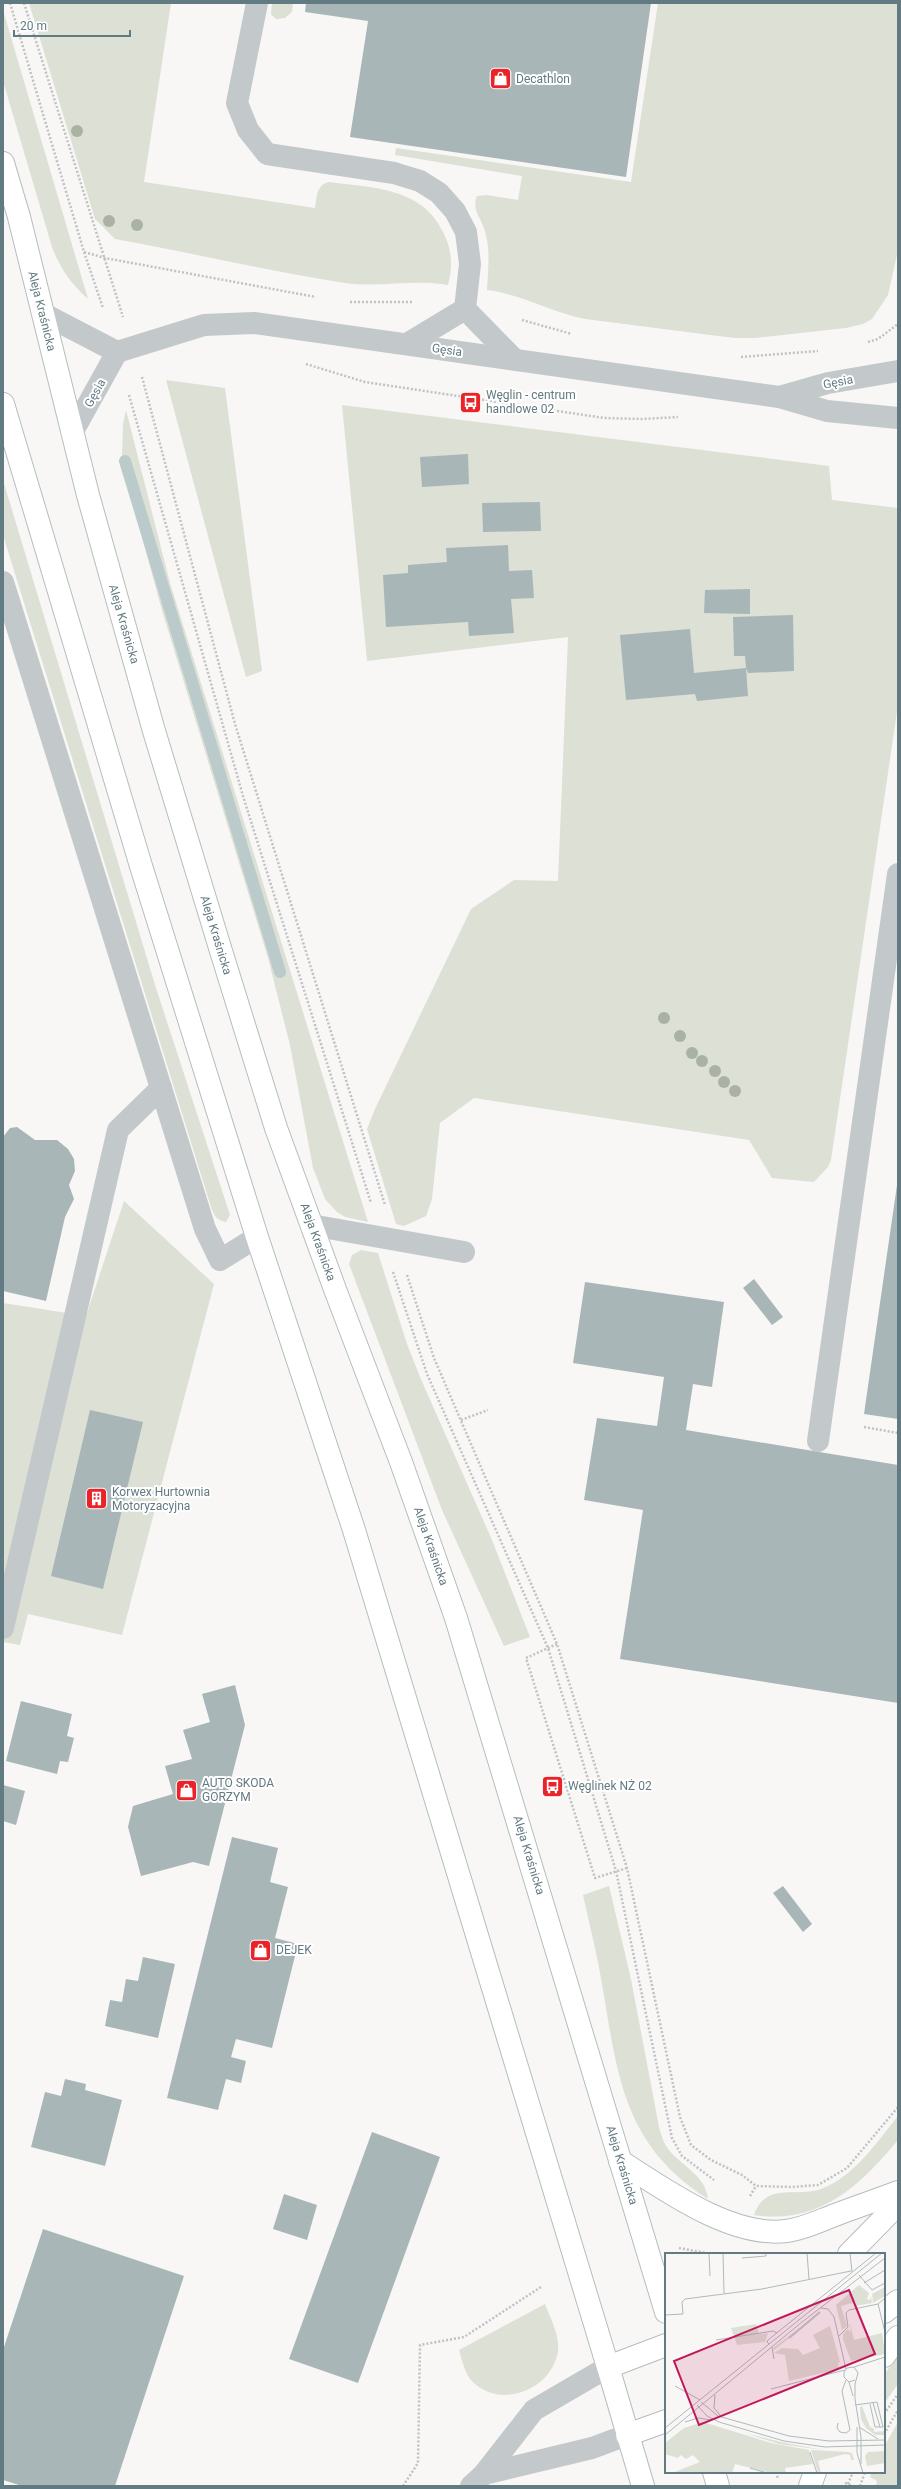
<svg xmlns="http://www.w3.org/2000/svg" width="901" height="2489" font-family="Roboto,sans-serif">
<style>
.green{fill:#dce0d5}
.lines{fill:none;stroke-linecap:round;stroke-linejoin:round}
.stream{stroke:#bbcbcc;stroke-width:12}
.building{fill:#a9b6b8}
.secondary-casing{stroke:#b5bdbf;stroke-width:24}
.primary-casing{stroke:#b6bdbe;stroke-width:24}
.path{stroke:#bfc2c3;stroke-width:2.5;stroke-dasharray:2 2;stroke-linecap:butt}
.lane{stroke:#c3c9cb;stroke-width:22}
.street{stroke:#c3c9cb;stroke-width:22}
.secondary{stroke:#fff;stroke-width:22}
.primary{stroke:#fff;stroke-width:22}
.tree{fill:#aab2a4}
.labels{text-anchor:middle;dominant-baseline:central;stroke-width:4;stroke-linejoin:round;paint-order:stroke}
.poi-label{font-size:12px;fill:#627a81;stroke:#fff;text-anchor:start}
.street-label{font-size:12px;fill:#627a81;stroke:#fff}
.inset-river{fill:none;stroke:#bbcbcc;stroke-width:2}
.inset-road{fill:none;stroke:#aebabc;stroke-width:1}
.view{fill:#c2185b;fill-opacity:0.15;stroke:#c2185b;stroke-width:2}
.inset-edge{fill:none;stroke:#627a81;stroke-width:2}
</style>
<rect width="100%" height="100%" fill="#f8f7f5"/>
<g class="green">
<path d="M29 3H171L144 182 315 208C317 197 316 185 329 182 372 188 422 187 443 232 452 249 453 266 448 285 414 279 379 288 345 283 268 271 192 253 115 239L95 219Z"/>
<path d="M272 3H293L292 12 285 18 276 19 271 14Z"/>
<path d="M658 3H898V250L888 295 872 319 863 324 846 328 754 338H734L585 319C551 312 521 294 487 290 488 269 491 248 484 228 479 215 472 210 477 196L487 195 518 200 522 176 395 155 396 148 631 182Z"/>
<path d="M3 10 88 299C71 284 60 268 52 247L3 81Z"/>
<path d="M166 380 225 388 262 671 246 677Z"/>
<path d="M342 405 829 466 832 500 898 508V705L831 1160 828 1167 814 1182 772 1178 749 1140 474 1098 440 1123 432 1199 426 1216 404 1226 396 1224 367 1129 375 1109 471 909 514 880 558 881 568 637 367 661Z"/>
<path d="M126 410 170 583 368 1222 345 1217 337 1212 325 1199 313 1168 290 1045 268 958 161 607 137 519 122 454 123 424Z"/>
<path d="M3 480 155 985 230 1215 226 1222C217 1220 214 1216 211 1207L3 535Z"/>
<path d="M124 1201 214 1284 122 1635 28 1614 20 1645 3 1642V1303L86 1316Z"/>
<path d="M361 1250 378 1253 407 1344 420 1377 492 1540 530 1637 504 1646 442 1510 349 1264 352 1255Z"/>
<path d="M609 1886 631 1979 659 2127C661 2135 664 2144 669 2150 682 2166 706 2176 708 2199 625 2146 618 2079 603 1990 598 1958 590 1927 583 1895Z"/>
<path d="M898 2116V2140C860 2186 819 2225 754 2215 766 2181 795 2198 821 2189 855 2176 876 2143 898 2116Z"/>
<path d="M545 2304C550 2317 560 2336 558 2351 552 2391 497 2411 470 2379 464 2370 462 2360 459 2350Z"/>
<path d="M898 2357V2384L884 2404V2374Z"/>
<path d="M898 2422V2486H876L877 2481 870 2477 872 2472H884V2447Z"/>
</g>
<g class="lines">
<path class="stream" d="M125 461 280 972"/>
</g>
<g class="building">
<path d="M306 3H651L626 177 350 137 368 21 305 12Z"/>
<path d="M468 454 469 484 422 487 420 457Z"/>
<path d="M540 502 541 531 483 532 482 503Z"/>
<path d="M508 545 509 571 532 570 534 598 511 599 514 633 469 636 468 622 386 627 383 575 408 573V565L447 562 446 548Z"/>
<path d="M750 589V614L704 613 705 590Z"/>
<path d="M793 615 794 671 748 673 746 668 748 696 697 701 695 694 626 700 620 635 690 629 694 673 746 668 745 656H734L733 617Z"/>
<path d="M17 1127 35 1140H57L68 1149 74 1159 75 1171 69 1185 74 1199 65 1217 46 1301 3 1291V1137L10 1128Z"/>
<path d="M897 1185H898V1419L864 1414Z"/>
<path d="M754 1279 783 1317 772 1325 743 1288Z"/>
<path d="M585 1282 724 1302 712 1387 693 1384 686 1430 898 1465V1703L620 1659 643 1510 584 1500 597 1418 657 1426 664 1377 573 1363Z"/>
<path d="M90 1410 143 1422 103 1589 51 1576Z"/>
<path d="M235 1685 245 1725 209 1866 193 1862 141 1876 128 1827 133 1806 173 1794 165 1766 192 1759 183 1730 210 1722 202 1694Z"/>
<path d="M21 1701 72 1714 67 1736 74 1738 68 1762 60 1761 57 1774 6 1761Z"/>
<path d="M3 1785 25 1791 16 1825 3 1821Z"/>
<path d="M232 1837 278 1848 270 1882 288 1887 275 1938 298 1944 272 2048 236 2039 231 2057 246 2061 241 2083 226 2079 218 2110 167 2098Z"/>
<path d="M783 1886 812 1924 803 1932 773 1893Z"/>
<path d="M143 1957 175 1964 158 2038 105 2026 110 2000 122 2002 126 1979 138 1981Z"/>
<path d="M65 2079 86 2084 85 2090 122 2100 105 2166 31 2147 45 2092 61 2096Z"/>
<path d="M372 2132 440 2157 358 2383 289 2359Z"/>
<path d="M284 2194 317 2205 307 2240 273 2229Z"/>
<path d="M43 2229 184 2276 115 2486H22L3 2480V2350Z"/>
</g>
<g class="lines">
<defs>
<g id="secondary">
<path d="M3 163 19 217 88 495 154 731 221 951 276 1128 336 1292 401 1462 456 1618 666 2312"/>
<path d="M3 404 141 866 257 1237 354 1530 608 2367"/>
<path d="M620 2161C664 2189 731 2238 786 2231 803 2229 819 2221 835 2215 856 2207 877 2200 898 2192"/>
<path d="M884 2312 898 2301"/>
<path d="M627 2435 666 2421"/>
<path d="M714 2472 718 2486"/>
</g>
<g id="primary">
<path d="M849 2254 898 2204"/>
<path d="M884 2356 898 2337"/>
<path d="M643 2486 608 2367 666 2345"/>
<path d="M810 2486 815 2472"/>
</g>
</defs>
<use href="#secondary" class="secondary-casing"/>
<use href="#primary" class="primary-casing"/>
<g class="path">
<path d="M10 3 84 252 105 258 316 297"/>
<path d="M24 3 123 317"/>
<path d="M84 252 103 308"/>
<path d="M350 302H413"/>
<path d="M522 320 572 334"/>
<path d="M868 342 878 339 898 324"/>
<path d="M741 357 818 351"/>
<path d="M306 364 365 382 604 418 642 419 678 417"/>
<path d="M142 377 235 724 385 1205"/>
<path d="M129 395 243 796 371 1203"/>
<path d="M393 1272 427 1374 548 1648 616 1871 672 2138 682 2156 714 2180"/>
<path d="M407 1275 434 1358 557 1644 627 1868 680 2117 691 2145 711 2160 742 2175 756 2186 792 2187 818 2185 847 2168 898 2107"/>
<path d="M461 1420 488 1410"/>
<path d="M864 1427 898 1433"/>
<path d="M557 1644 526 1658 595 1878 627 1868"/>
<path d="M750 2196 756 2186"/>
<path d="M679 2248 712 2254"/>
<path d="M884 2414 898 2394"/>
<path d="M884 2434 898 2410"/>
<path d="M776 2472 778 2479"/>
<path d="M845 2483 853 2486"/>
<path d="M848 2484 853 2472"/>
<path d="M403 2486 418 2463 420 2345 464 2337 541 2287"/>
<path d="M860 2486 865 2472"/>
</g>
<g class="lane">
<path d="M257 3 237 103 248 130 267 154 394 173 420 181 439 193 455 211 466 232 470 264 465 309 514 359"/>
<path d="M407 344 465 309"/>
<path d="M311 1225 464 1252"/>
<path d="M818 1441 898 874"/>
<path d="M3 1628 118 1130 161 1088"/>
</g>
<g class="street">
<path d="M42 313 117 352"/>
<path d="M779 397 828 383 898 371"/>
<path d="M72 433 117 352 204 325 254 323 779 397 827 411 898 418"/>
<path d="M3 582 205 1229 220 1260 257 1237"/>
<path d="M484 2474 592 2448 627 2435"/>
<path d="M471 2486 484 2474 534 2410 608 2367"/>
</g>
<use href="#secondary" class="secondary"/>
<use href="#primary" class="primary"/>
</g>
<g class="tree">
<circle cx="77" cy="131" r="6"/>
<circle cx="109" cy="221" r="6"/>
<circle cx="137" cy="225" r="6"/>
<circle cx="664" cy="1018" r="6"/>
<circle cx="680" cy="1036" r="6"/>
<circle cx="692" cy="1053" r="6"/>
<circle cx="702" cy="1061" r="6"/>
<circle cx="715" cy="1071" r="6"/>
<circle cx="724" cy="1082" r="6"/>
<circle cx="735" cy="1091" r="6"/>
</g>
<defs>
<symbol id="shop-square" viewBox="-11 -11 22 22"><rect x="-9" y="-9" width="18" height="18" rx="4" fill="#e92327" stroke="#fff"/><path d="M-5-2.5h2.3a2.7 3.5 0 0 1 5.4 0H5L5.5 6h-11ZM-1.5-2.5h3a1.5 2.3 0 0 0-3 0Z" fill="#fff"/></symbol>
<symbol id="bus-square" viewBox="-11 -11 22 22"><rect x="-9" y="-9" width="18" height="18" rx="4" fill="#e92327" stroke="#fff"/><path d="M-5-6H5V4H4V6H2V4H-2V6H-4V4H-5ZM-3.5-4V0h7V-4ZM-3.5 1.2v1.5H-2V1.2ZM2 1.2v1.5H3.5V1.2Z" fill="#fff"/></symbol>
<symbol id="building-square" viewBox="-11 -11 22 22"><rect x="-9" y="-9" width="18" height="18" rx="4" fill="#e92327" stroke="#fff"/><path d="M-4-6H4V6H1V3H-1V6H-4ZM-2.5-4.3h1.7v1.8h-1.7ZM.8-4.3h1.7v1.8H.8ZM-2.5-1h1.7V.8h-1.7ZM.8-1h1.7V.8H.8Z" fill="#fff"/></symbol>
</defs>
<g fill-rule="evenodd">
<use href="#shop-square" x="488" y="66" width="25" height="25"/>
<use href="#bus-square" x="458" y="390" width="25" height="25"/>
<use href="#building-square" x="84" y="1486" width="25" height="25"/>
<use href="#bus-square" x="540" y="1774" width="25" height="25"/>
<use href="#shop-square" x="174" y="1778" width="25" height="25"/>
<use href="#shop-square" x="248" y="1938" width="25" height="25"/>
</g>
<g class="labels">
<g class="poi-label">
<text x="516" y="79">Decathlon</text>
<text x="486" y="395">Węglin - centrum<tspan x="486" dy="14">handlowe 02</tspan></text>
<text x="112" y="1492">Korwex Hurtownia<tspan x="112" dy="14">Motoryzacyjna</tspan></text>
<text x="202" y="1783">AUTO SKODA<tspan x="202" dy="14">GORZYM</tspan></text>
<text x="568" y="1786">Węglinek NŻ 02</text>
<text x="276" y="1950">DEJEK</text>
</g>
<g class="street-label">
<text transform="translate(42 311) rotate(76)">Aleja Kraśnicka</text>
<text transform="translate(447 350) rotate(8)">Gęsia</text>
<text transform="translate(838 382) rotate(-11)">Gęsia</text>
<text transform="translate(95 393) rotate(-61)">Gęsia</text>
<text transform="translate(124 624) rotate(74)">Aleja Kraśnicka</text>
<text transform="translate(216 935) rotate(73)">Aleja Kraśnicka</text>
<text transform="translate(318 1242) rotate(70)">Aleja Kraśnicka</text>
<text transform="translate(431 1546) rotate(71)">Aleja Kraśnicka</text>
<text transform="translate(529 1855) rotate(73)">Aleja Kraśnicka</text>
<text transform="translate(622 2165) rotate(73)">Aleja Kraśnicka</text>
</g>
</g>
<g transform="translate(665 2253)">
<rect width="220" height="220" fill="#f8f7f5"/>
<path d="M194 32 204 40 202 46 205 47 206 43 207 50 190 53 191 49 176 53 182 73 177 77 171 52ZM220 34V43L208 50 207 41ZM159 58 148 66 108 98 109 94ZM185 69 189 87 217 80 220 101 186 108 178 86V81L183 76 186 79ZM91 71 94 81 103 80 100 89 72 92 66 75ZM165 73 175 109 173 110 174 116 124 128 120 102 109 100 117 95 133 96 138 102 155 95 148 82ZM197 153 205 174 209 176V179L220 178V182H210L201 175 196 166 195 154ZM38 169 106 190 144 197 148 211 120 215 121 220H106L70 211 67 220H7L35 209 28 202 21 206 16 202 13 205 0 201V190L19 175ZM80 180 116 189 158 197 114 191ZM146 197 183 199 187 200 189 207H186L185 202 180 201 153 208 156 220H153ZM220 198V210L202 213 200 203 203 199Z" fill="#dce0d5"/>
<path class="inset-river" d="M124 85 155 59"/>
<path class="inset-road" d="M44 0 45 23M58 0 59 40M142 0 144 26M185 0 187 19M77 5 101 3V0M194 22 207 37 220 30M199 30 220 17M213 51 220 79M156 55 163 56 169 64 181 116M0 62 18 61 17 49 20 46 97 36 186 18M173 84 183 74 181 60 184 57 213 51 220 45M51 87 108 78 112 80M104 91 102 89 103 87 211 0M107 94 109 106M189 114 220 104M190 127 184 129 179 124V119L182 115 189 114 193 120 190 131V146L196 184V211M184 129 188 143M10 133 35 147M106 136 180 117M50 142 49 155 55 162M36 149 53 163 124 183 164 188 220 187M208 150 215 174M32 152 42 163 54 169 119 188 160 194 220 192M190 152 212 149 218 174H210L205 151M20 169 33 165 46 167M173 170 172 175 175 179 181 180 185 177 177 138 181 127M192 174V200L198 220M194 174 213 186M0 175 217 0M0 182 137 69 220 5M145 199 152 220M85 215 102 220"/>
<path class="view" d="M184 37 210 101 34 172 9 108Z"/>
<rect width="220" height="220" class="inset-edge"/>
</g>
<rect width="901" height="2489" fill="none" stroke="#627a81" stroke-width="8"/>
<path d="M14 30v6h116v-6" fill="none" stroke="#627a81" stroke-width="2"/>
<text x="20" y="30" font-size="12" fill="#627a81" stroke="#ffffff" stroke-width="3" paint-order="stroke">20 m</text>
</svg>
